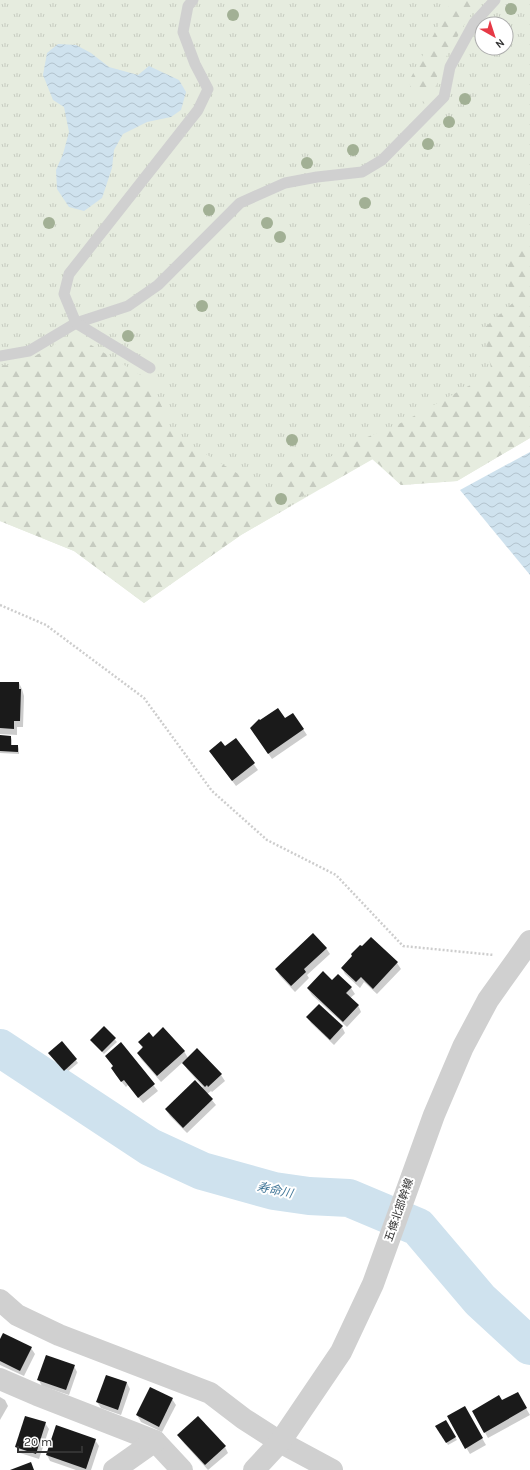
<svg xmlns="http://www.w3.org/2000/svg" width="530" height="1470" font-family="Karla,'Noto Sans JP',sans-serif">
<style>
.grass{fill:url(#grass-tufts);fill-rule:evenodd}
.forest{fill:url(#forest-firs)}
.water{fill:url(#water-waves)}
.shadow{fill:#0003}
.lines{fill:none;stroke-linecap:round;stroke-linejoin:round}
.river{stroke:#cfe2ee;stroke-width:38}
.building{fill:#1a1a1a}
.path{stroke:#cdcdcd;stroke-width:2.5;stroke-dasharray:2 2;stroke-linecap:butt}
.service{stroke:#d0d0d0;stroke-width:11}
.minor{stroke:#d0d0d0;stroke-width:22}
.tertiary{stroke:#d0d0d0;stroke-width:22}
.tree{fill:#a2b095}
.labels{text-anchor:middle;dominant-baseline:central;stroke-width:4;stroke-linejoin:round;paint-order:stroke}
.street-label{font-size:11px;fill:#333;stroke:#fff}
.water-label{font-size:12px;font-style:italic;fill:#3f7597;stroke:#fff}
</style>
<defs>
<pattern id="grass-tufts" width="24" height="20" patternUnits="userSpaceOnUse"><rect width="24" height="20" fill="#e6ecdf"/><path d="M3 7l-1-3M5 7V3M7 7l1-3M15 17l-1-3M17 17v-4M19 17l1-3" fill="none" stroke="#c6cbc0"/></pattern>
<pattern id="forest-firs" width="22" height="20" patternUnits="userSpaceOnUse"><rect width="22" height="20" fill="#e6ecdf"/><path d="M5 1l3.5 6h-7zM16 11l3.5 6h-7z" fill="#c6cbc0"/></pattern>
<pattern id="water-waves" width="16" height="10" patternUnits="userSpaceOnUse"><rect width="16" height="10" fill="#cfe2ee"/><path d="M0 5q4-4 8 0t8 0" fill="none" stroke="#b2c2cd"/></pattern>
</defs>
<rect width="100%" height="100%" fill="#fff"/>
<path class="grass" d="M0 0H530V438L457 481 401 485 372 459 241 535 144 603 74 551 0 521ZM482 24H506V48H482Z"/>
<g class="forest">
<path d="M452 0H484L468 18 437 73V84L424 104 408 83Z"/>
<path d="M530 239V438L457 481 401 485 373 459 324 487 298 498 276 476 295 459 322 462 353 443 403 422 492 373 483 329 514 302 504 271 518 247Z"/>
<path d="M73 334 152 382 173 434 291 506 241 535 144 603 74 551 0 521V365L18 366Z"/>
</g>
<g class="water">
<path d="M58 44 76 45 91 53 109 67 138 75 149 66 179 80 186 92 181 110 171 117 147 122 123 134 114 150 112 168 102 198 84 211 69 207 57 189 56 170 63 154 69 132 64 107 53 100 43 75 47 53Z"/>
<path d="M530 452V575L460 490Z"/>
</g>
<g class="shadow">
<path d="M0 683H19L22 689 24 696 23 727H17V735L0 734Z"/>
<path d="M285 720 303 729 307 735 272 759 255 734Z"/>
<path d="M0 736 11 737 12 740V746H18L19 749V754L0 753Z"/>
<path d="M236 740 258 770 236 786 210 751 225 748Z"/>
<path d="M371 938 397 963 401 969 377 994 364 982 360 988 345 974 342 968Z"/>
<path d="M326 948 330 954 307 975 309 978 295 992 280 976 276 970Z"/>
<path d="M333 982 351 988 355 994 350 998 358 1005 361 1012 347 1027 312 995 308 989Z"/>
<path d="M307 1017 342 1027 345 1033 334 1045 311 1023Z"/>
<path d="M104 1027 117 1042 104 1054 91 1040Z"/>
<path d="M163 1028 184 1051 188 1058 221 1075 225 1081 212 1092 211 1091 207 1094 216 1105 187 1133 170 1116 166 1110 203 1087 187 1069 183 1062 161 1082 141 1059 138 1053 143 1049 139 1042 153 1038Z"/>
<path d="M62 1042 78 1063 66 1073 51 1056Z"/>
<path d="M121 1044 158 1091 143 1103 128 1085 126 1087 115 1074 112 1068 114 1067 106 1056Z"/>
<path d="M0 1341 31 1348 35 1354 24 1376 0 1365Z"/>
<path d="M74 1366 77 1372 69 1395 42 1386 38 1379Z"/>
<path d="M107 1376 127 1383 130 1389 121 1415 101 1408 97 1402Z"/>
<path d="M517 1393 530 1415 488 1438 473 1411 502 1401Z"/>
<path d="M0 1397 5 1400 8 1406 0 1420Z"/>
<path d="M172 1399 176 1405 162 1432 141 1422 137 1415Z"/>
<path d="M464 1407 486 1445 470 1454 448 1417Z"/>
<path d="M445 1421 457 1440 448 1445 437 1426Z"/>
<path d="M45 1423 49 1429 39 1459 20 1453 16 1447Z"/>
<path d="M178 1435 225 1447 228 1453 208 1470 182 1441Z"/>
<path d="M95 1440 99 1446 91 1470H76L50 1461 47 1455Z"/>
</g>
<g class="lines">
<path class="river" d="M0 1048 150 1147 202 1171 274 1191 309 1196 349 1198 418 1227 480 1300 530 1346"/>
</g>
<g class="building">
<path d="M0 682H19V689H21L20 721H14V729L0 728Z"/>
<path d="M278 708 285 718 293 713 304 729 268 754 250 728 259 719 260 720Z"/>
<path d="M0 735 11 736V745H18V752L0 751Z"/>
<path d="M236 738 255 763 232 781 209 751 221 741 225 746Z"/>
<path d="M313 933 327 948 304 969 306 972 291 986 275 969Z"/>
<path d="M371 937 398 962 373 989 361 977 356 982 341 968 352 956 351 954 360 945 362 946Z"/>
<path d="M323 971 332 980 338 974 352 987 346 993 359 1005 343 1022 307 988Z"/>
<path d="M319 1004 343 1026 330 1040 306 1017Z"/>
<path d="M104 1026 116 1038 102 1052 90 1040Z"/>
<path d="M163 1027 185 1051 157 1076 137 1053 143 1047 138 1042 149 1032 153 1037Z"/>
<path d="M62 1041 77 1059 64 1071 48 1053Z"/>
<path d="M121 1042 155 1084 138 1098 124 1080 121 1082 111 1068 113 1066 105 1056Z"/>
<path d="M197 1048 222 1074 208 1087 207 1085 205 1087 182 1063Z"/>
<path d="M195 1080 213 1099 183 1128 165 1109Z"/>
<path d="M3 1333 32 1347 20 1371 0 1361V1339Z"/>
<path d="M46 1355 75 1365 66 1390 37 1380Z"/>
<path d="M106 1375 127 1382 118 1410 96 1402Z"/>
<path d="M150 1387 173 1398 159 1427 136 1415Z"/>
<path d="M518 1392 527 1408 484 1433 472 1411 499 1395 502 1400Z"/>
<path d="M465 1406 483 1438 465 1449 447 1416Z"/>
<path d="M25 1416 46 1422 36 1454 15 1447Z"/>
<path d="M198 1416 226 1446 205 1465 177 1435Z"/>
<path d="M446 1420 456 1437 446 1443 435 1426Z"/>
<path d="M56 1425 96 1439 86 1469 46 1455Z"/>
<path d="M31 1462 34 1470H10Z"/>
</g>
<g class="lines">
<path class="path" d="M0 605 46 625 144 698 212 791 267 840 336 875 403 946 494 955"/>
<g class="service">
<path d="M0 356 29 351 76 323 128 306 158 285 240 203 285 183 317 177 362 172 382 160 444 97 450 67 474 23 495 0"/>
<path d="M150 368 76 323 64 294 69 274 198 110 208 89 195 64 183 32 188 6 193 0"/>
</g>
<g class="minor">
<path d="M0 1300 17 1315 59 1335 210 1393 244 1419 280 1442 332 1470"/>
<path d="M0 1379 37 1395 155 1441 182 1470"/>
<path d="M114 1470 155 1441"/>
</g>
<path class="tertiary" d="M254 1470 280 1442 341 1352 373 1284 434 1115 463 1047 488 1000 530 941"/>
</g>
<g class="tree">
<circle cx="511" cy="9" r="6"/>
<circle cx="233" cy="15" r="6"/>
<circle cx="465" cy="99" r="6"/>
<circle cx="449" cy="122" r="6"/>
<circle cx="428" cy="144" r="6"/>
<circle cx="353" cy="150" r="6"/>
<circle cx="307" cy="163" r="6"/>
<circle cx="365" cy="203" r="6"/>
<circle cx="209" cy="210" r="6"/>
<circle cx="49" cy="223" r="6"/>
<circle cx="267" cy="223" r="6"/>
<circle cx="280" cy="237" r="6"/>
<circle cx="202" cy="306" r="6"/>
<circle cx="128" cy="336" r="6"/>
<circle cx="292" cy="440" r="6"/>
<circle cx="281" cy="499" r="6"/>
</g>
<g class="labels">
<g class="street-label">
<text transform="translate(399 1210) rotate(-71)">五條北部幹線</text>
</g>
<g class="water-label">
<text transform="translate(275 1190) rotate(12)">寿命川</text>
</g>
</g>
<g transform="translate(494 36) rotate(141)"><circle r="19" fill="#ffffff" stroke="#adadad"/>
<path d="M0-3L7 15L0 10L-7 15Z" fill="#e63946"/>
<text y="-6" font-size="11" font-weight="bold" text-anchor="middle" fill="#333333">N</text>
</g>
<path d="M18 1446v6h64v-6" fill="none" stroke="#333333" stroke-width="2"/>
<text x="24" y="1446" font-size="12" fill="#333333" stroke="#ffffff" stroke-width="3" paint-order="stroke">20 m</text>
</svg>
